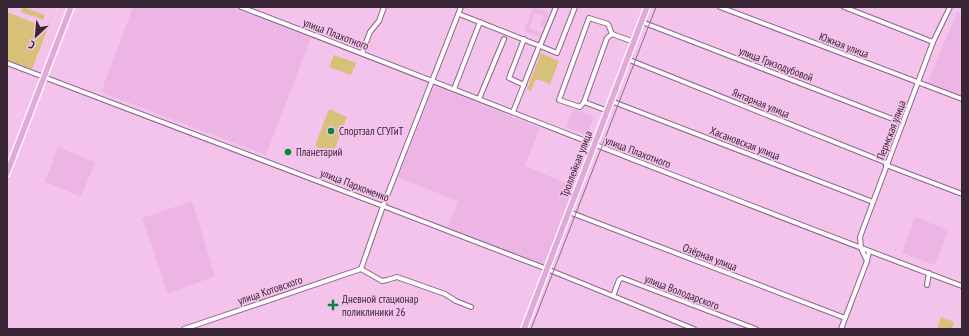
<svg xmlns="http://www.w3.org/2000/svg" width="969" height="336" font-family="'PT Sans Narrow',sans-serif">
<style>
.built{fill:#edb5e4}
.green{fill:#d7c077}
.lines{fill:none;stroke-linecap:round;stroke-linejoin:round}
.minor-casing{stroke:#8d6186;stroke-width:6}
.major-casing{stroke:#fff;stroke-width:8}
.minor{stroke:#fff;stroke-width:4}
.major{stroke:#e1a9da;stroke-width:5.5}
.tram{stroke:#8c6c87;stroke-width:1}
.poi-dot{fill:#038844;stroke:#f4c3ec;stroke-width:1.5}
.labels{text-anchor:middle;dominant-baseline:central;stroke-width:3.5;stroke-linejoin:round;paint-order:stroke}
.street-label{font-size:11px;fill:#382535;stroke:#f4c3ec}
.poi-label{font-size:11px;fill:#382535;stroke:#f4c3ec;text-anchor:start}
</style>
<rect width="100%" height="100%" fill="#f4c3ec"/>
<g class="built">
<path d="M133 7H230L311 38 266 155 101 92Z"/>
<path d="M533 7 549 13 543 28 540 27 544 16 535 13 529 28 541 33 540 37 524 31Z"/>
<path d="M957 12 962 14V97L927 84Z"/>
<path d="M434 86 540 128 525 166 575 187 544 265 448 227 458 201 398 177Z"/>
<path d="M573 109 594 117 587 135 566 127Z"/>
<path d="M58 147 95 162 81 197 45 182Z"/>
<path d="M192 201 215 276 168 294 142 218Z"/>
<path d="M915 217 948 230 935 265 902 253Z"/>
</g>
<g class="green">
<path d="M23 7 45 15 43 20 21 12Z"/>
<path d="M56 7 32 69 7 60V12L47 28Z"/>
<path d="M541 53 559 61 550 84 536 79 531 91 527 89Z"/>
<path d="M334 55 356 63 351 75 329 67Z"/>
<path d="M329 109 347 117 333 153 315 146Z"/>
<path d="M941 317 954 322 952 329H937Z"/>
</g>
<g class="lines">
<defs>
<g id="minor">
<path d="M241 7C482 99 721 196 962 286"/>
<path d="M720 7 962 99"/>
<path d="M844 7 933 42"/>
<path d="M459 14 540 46 556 7"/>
<path d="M642 22 903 123"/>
<path d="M540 46 557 53 575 7"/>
<path d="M362 53 370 32 379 21 384 7"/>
<path d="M627 59 887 163"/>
<path d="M7 63 383 206 547 269 694 329"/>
<path d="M524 85 509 78 524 39"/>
<path d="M454 89 480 22"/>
<path d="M479 99 504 39"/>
<path d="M611 101 873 202"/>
<path d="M584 102 580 107 559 100 589 18 608 24 612 34"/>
<path d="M608 111 584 102 607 38 612 34 634 42"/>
<path d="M513 112 538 49"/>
<path d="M886 165 962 194"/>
<path d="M569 212 845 318"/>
<path d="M867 261 861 248 860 237 933 42 950 7"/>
<path d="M361 269 383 206 461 7"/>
<path d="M361 269 382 281 387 280 397 277 445 294 456 301 471 307"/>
<path d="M927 285 929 273"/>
<path d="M613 296 619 280 622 278 756 329"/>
<path d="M184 329 361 269"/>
<path d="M841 329 867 261 869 251"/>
</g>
<g id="major">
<path d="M7 173 71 7"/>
<path d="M524 329 647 7"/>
</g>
</defs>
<use href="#minor" class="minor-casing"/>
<use href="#major" class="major-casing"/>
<use href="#minor" class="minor"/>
<use href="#major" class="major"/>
<path class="tram" d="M531 329 656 7"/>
</g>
<g class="poi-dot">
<circle cx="331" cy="131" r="4"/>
<circle cx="288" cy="152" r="4"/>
<path d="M331 299h4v4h4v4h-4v4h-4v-4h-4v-4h4z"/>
</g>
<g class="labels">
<g class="street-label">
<text transform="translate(336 34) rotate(21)">улица Плахотного</text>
<text transform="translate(844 45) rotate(21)">Южная улица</text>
<text transform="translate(776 64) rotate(21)">улица Гризодубовой</text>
<text transform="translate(761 103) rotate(22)">Янтарная улица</text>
<text transform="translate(891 130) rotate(-69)">Пермская улица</text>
<text transform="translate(745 143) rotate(21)">Хасановская улица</text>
<text transform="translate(638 152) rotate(21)">улица Плахотного</text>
<text transform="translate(576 164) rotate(-69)">Троллейная улица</text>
<text transform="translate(355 185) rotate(21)">улица Пархоменко</text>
<text transform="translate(710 257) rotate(21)">Озёрная улица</text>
<text transform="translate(270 290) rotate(-19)">улица Котовского</text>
<text transform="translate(682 292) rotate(21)">улица Володарского</text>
</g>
<g class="poi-label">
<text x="339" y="131">Спортзал СГУГиТ</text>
<text x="296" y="152">Планетарий</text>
<text x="342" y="299">Дневной стационар<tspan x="342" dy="13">поликлиники 26</tspan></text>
</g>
</g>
<rect width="969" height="336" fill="none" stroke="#382535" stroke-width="16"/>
<g transform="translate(36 36) rotate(206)" stroke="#f4c3ec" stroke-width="3" paint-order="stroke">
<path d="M0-3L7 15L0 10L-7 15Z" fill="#382535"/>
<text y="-6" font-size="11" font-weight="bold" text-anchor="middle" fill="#382535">С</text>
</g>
</svg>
